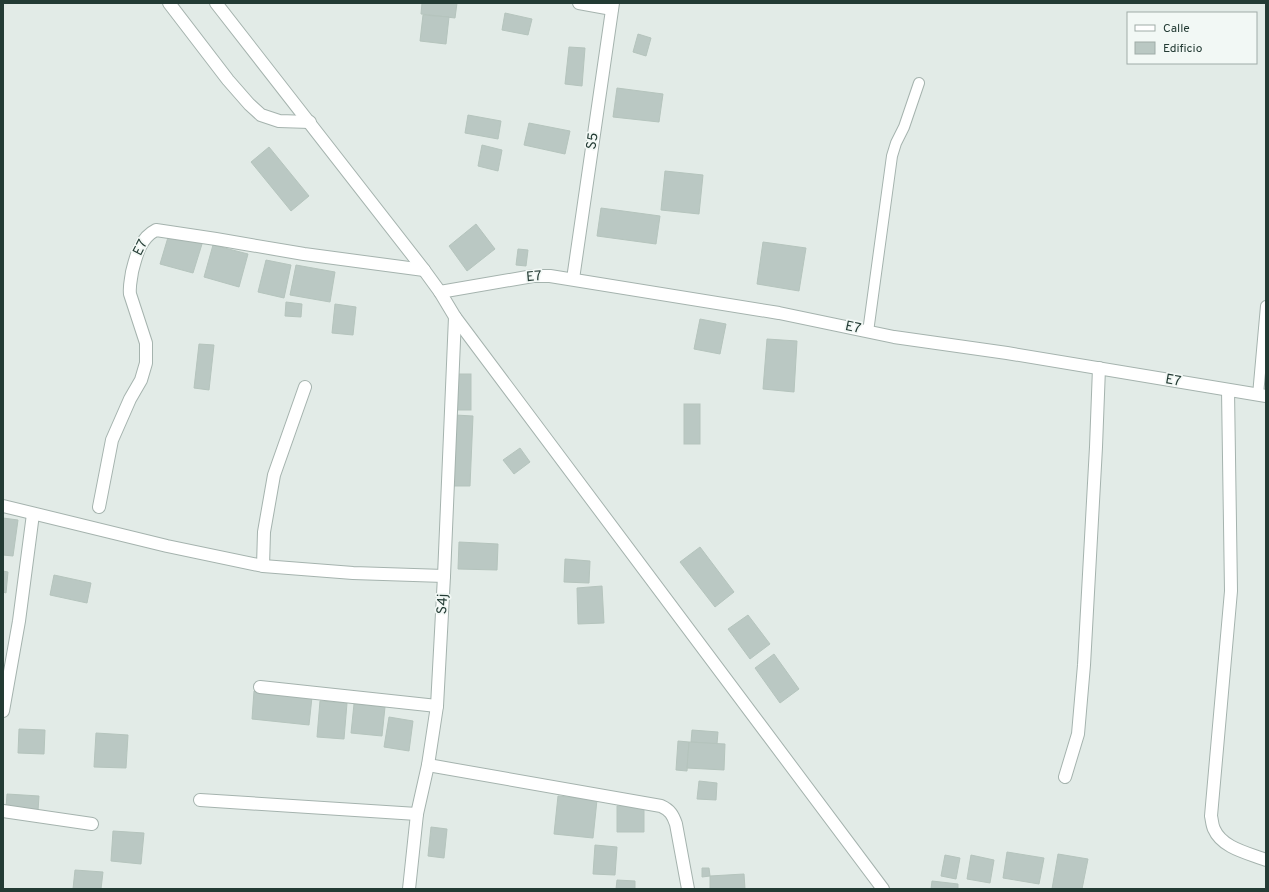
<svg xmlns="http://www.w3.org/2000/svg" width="1269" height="892" font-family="Overpass,sans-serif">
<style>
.building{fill:#bac8c3;stroke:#b5c4bd}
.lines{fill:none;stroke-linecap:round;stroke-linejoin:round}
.service-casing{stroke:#a5b3ae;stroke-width:12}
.minor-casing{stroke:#a5b3ae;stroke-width:14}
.tertiary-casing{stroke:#a5b3ae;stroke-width:14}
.service{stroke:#fff;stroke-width:10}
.minor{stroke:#fff;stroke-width:12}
.tertiary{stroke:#fff;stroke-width:12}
.labels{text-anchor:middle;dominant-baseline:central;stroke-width:3.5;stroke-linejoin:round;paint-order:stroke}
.street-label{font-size:14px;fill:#233b34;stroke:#f2f8f5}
</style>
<rect width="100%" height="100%" fill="#e2ebe7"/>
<g class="building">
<path d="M422 3H457L455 18 421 14Z"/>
<path d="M505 13 532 19 528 35 502 30Z"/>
<path d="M423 15 449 17 446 44 420 41Z"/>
<path d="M638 34 651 38 646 56 633 52Z"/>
<path d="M569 47 585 48 582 86 565 84Z"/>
<path d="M617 88 663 94 659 122 613 117Z"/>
<path d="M468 115 501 121 498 139 465 133Z"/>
<path d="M529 123 570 131 565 154 524 145Z"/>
<path d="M482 145 502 150 498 171 478 166Z"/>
<path d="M269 147 309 196 291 211 251 162Z"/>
<path d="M665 171 703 175 699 214 661 210Z"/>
<path d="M601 208 660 216 656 244 597 236Z"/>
<path d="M476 224 495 249 467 271 449 246Z"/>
<path d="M169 234 202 244 193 273 160 264Z"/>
<path d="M763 242 806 248 799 291 757 284Z"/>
<path d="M213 245 248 254 239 287 204 277Z"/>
<path d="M518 249 528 250 526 266 516 265Z"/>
<path d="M266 260 291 265 284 298 258 292Z"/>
<path d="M296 265 335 272 330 302 290 295Z"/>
<path d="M286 302 302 304 301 317 285 316Z"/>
<path d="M335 304 356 307 353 335 332 333Z"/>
<path d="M700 319 726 324 720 354 694 349Z"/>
<path d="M767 339 797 341 794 392 763 389Z"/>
<path d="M199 344 214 345 209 390 194 388Z"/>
<rect x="456" y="374" width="15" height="36"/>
<rect x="684" y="404" width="16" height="40"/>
<path d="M455 415 473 416 470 486H452Z"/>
<path d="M520 448 530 462 514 474 503 460Z"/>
<path d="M3 518 18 520 13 556 3 555Z"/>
<path d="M459 542 498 544 497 570 458 569Z"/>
<path d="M700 547 734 592 715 607 680 562Z"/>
<path d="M565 559 590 561 589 583 564 582Z"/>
<path d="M3 571 8 572 6 593 3 592Z"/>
<path d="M54 575 91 583 87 603 50 595Z"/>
<path d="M602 586 604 623 578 624 577 588Z"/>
<path d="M748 615 770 644 750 659 728 629Z"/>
<path d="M774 654 799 689 780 703 755 668Z"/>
<path d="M254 691 312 697 309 725 252 719Z"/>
<path d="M320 701 347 703 344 739 317 737Z"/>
<path d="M354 704 385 707 382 736 351 733Z"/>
<path d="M389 717 413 721 409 751 384 747Z"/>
<path d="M19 729 45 730 44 754 18 753Z"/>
<path d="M692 730 718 732 717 744 691 742Z"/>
<path d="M96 733 128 735 126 768 94 767Z"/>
<path d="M678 741 689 742 687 771 676 770Z"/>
<path d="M689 742 725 744 724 770 687 768Z"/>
<path d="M699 781 717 783 716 800 697 799Z"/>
<path d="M7 794 39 796 38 811 6 809Z"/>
<path d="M558 796 597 800 593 838 554 834Z"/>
<path d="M617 806 644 807V832H617Z"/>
<path d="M431 827 447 829 444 858 428 856Z"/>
<path d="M113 831 144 833 141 864 111 861Z"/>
<path d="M595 845 617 847 615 875 593 874Z"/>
<path d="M1007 852 1044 858 1039 884 1003 878Z"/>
<path d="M1058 854 1088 859 1082 889H1052Z"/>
<path d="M945 855 960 858 956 879 941 876Z"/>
<path d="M971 855 994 860 990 883 967 879Z"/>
<path d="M702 868H709L710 876 702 877Z"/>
<path d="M75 870 103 872 101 889H73Z"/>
<path d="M744 874 745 889H710V876Z"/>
<path d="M617 880 635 881V889H616Z"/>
<path d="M932 881 958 884V889H931Z"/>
</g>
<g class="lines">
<defs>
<g id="service">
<path d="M868 332 892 156 896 143 904 127 919 83"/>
<path d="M1258 395 1266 306"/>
</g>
<g id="minor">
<path d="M169 3 228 80 249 104 261 115 279 121 310 122"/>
<path d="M579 3 612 9"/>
<path d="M573 279 613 3"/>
<path d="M440 292 533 276H550L779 313 894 337 1007 353 1266 396"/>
<path d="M1228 390 1231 591 1211 816C1212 820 1212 825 1214 829 1222 848 1248 853 1266 860"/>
<path d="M3 506 167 546 263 566 353 573 444 576"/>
<path d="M99 507 112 440 130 399 141 380 146 363V343L130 294C129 286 131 280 132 272 136 256 140 238 156 230L216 239 304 254 424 270"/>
<path d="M263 566 264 532 274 475 305 387"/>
<path d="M260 687 437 706"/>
<path d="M3 711 19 621 33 514"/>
<path d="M428 765 661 806C670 810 673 815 676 824L688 889"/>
<path d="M1065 777 1078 734 1084 665 1096 447 1099 368"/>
<path d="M200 800 417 814"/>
<path d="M3 811 92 824"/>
<path d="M409 889 417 814 428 765 437 706 444 576 455 317"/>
</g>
<path id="tertiary" d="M216 3 424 270 440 292 455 317 883 889"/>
</defs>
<use href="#service" class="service-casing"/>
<use href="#minor" class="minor-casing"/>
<use href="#tertiary" class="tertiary-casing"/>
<use href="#service" class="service"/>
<use href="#minor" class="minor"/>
<use href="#tertiary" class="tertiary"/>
</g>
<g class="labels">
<g class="street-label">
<text transform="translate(593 141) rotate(-82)">S5</text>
<text transform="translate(141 248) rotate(-63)">E7</text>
<text transform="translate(534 277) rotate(-5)">E7</text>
<text transform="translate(853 328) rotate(12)">E7</text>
<text transform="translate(1173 381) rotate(10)">E7</text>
<text transform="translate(443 604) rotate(-87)">S4j</text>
</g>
</g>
<rect width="1269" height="892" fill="none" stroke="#233b34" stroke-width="8"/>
<rect x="1127" y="12" width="130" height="52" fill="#f2f8f5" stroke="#9faca8"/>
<rect x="1135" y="25" width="20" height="6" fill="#ffffff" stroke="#9faca8"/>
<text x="1163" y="32" font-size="12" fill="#233b34">Calle</text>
<rect x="1135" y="42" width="20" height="12" fill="#bac8c3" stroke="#9faca8"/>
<text x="1163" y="52" font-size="12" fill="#233b34">Edificio</text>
</svg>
